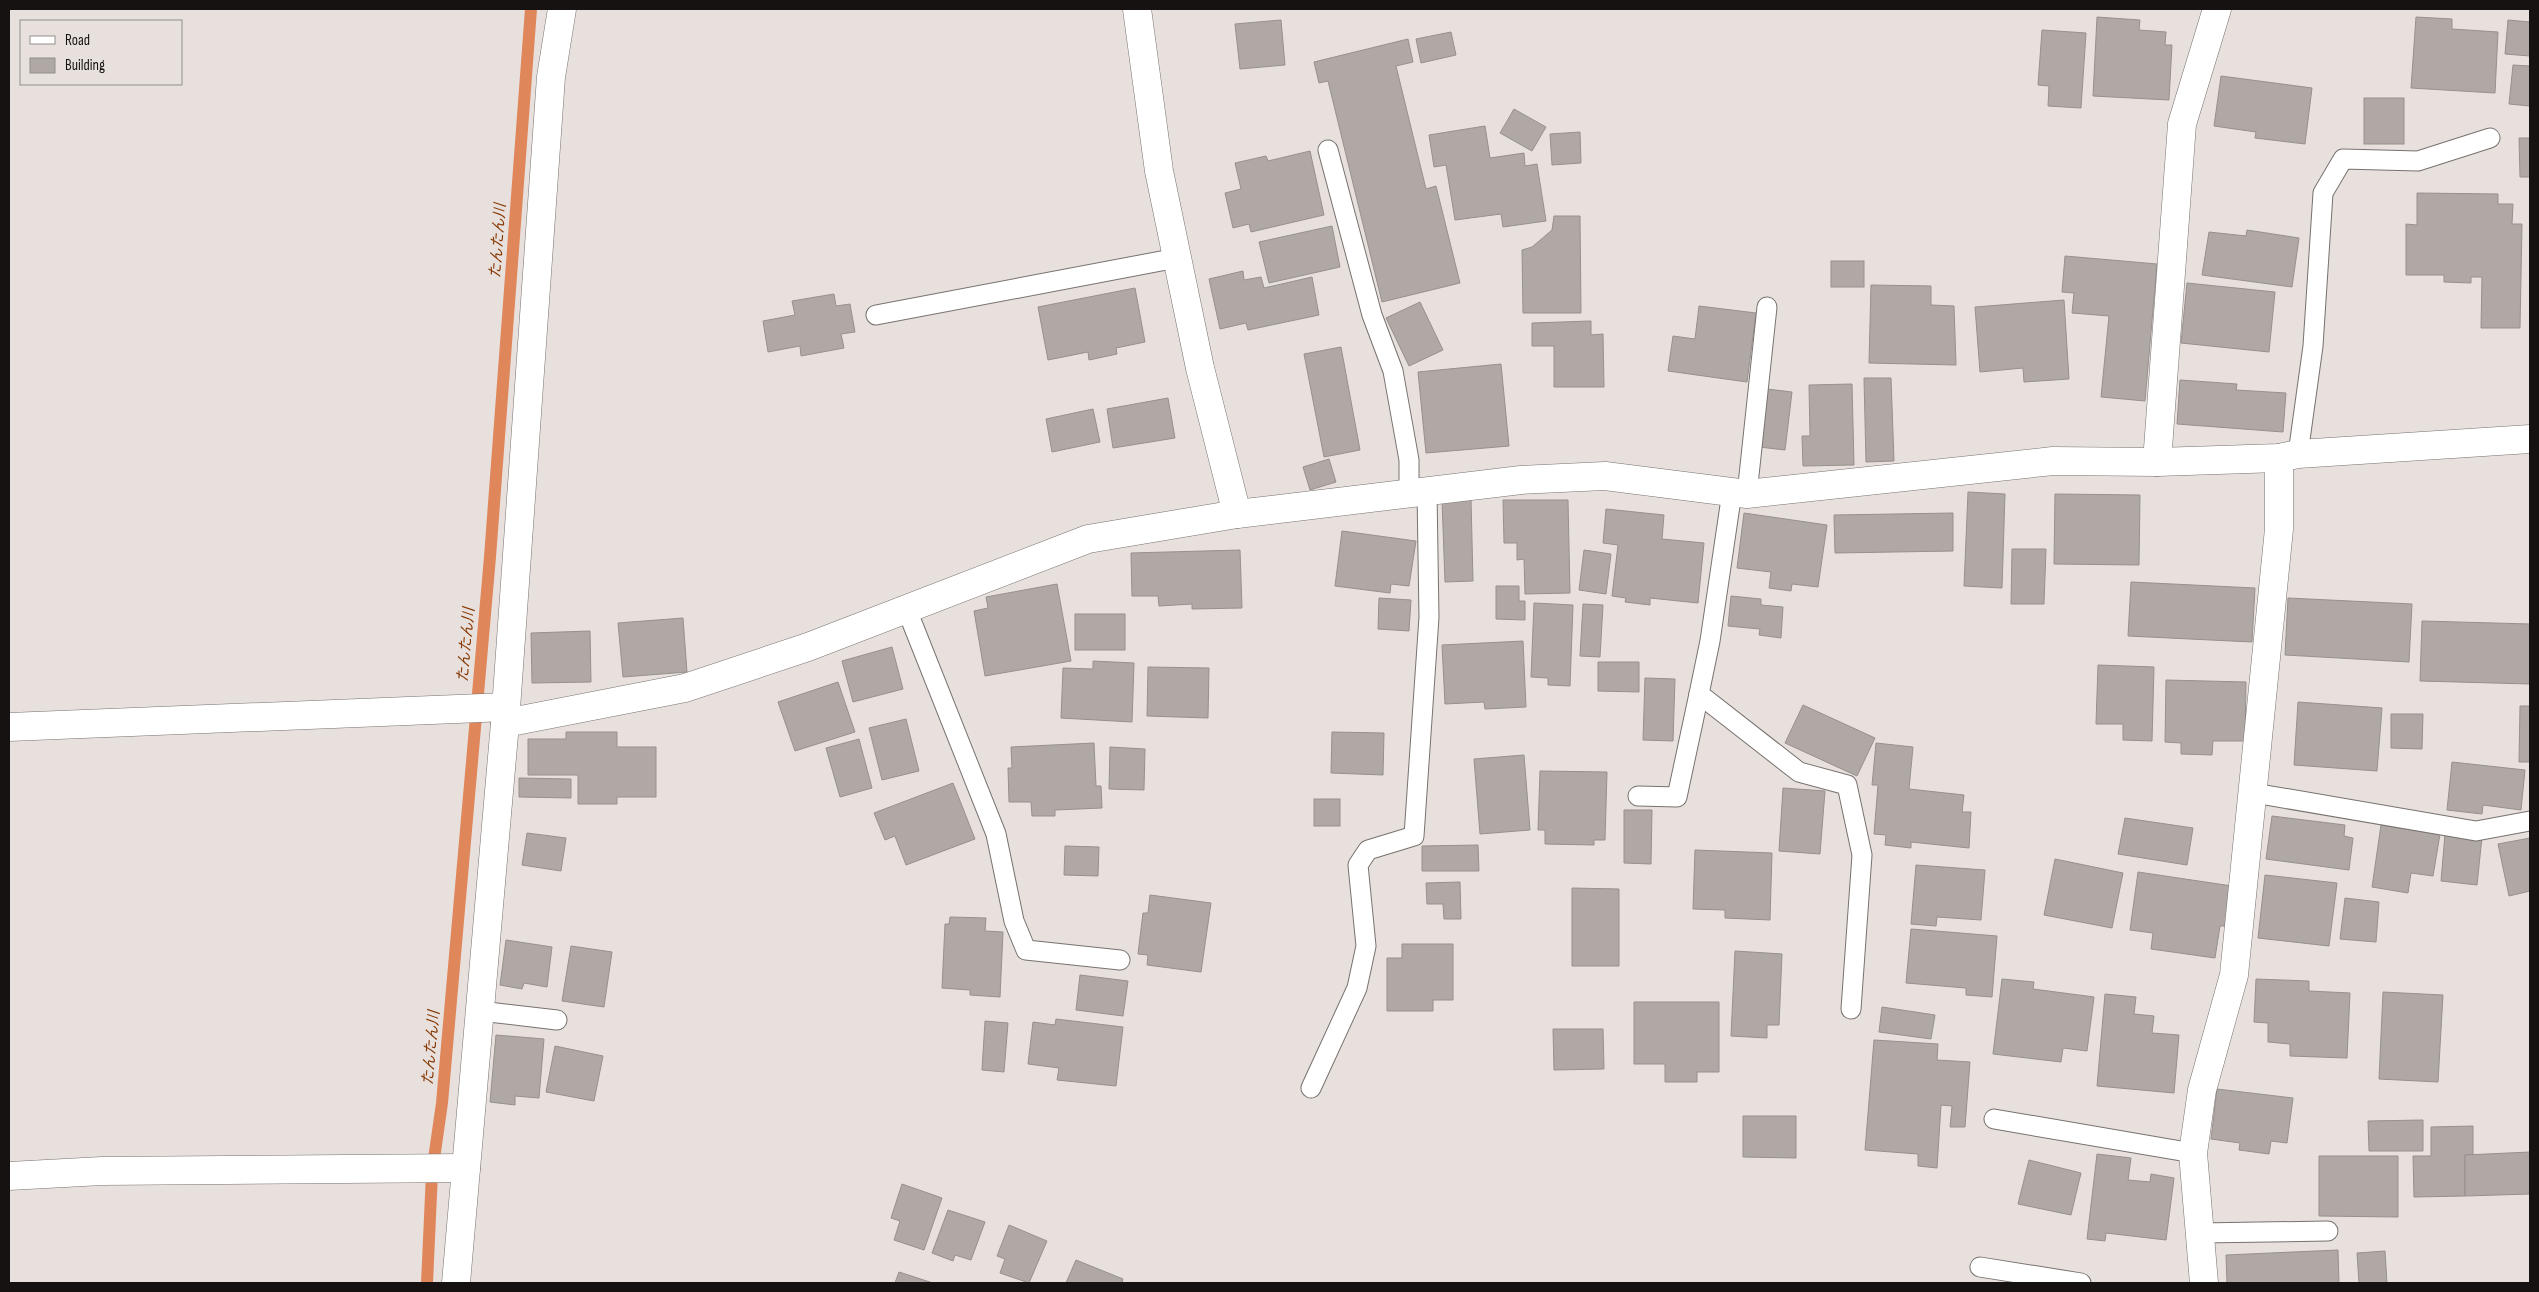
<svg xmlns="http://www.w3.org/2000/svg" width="2539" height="1292" font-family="'Sofia Sans Condensed','Noto Sans JP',sans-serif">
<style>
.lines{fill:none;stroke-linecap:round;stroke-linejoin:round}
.stream{stroke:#e0865b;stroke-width:12}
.building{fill:#afa8a5;stroke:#97908e}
.service-casing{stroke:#78726f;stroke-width:21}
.minor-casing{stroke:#78726f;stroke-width:29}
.service{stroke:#fff;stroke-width:19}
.minor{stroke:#fff;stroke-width:28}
.labels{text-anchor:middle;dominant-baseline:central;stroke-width:4.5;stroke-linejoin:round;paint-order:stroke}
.water-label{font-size:15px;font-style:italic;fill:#873601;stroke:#e7e0dd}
</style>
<rect width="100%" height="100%" fill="#e7e0dd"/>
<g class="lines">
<path class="stream" d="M427 1283 432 1173 442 1103 490 557 531 9"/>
</g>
<g class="building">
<path d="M2097 17 2140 20 2139 30 2166 32 2165 45H2172L2169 100 2093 96Z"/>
<path d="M2416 17 2452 19V29L2498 32 2495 93 2411 88Z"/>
<path d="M1281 20 1285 65 1240 69 1235 24Z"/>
<path d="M2508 20 2530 22V56L2505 54Z"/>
<path d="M2042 30 2086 33 2081 108 2048 106 2049 86 2038 85Z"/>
<path d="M1451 32 1456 55 1421 63 1416 39Z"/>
<path d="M1408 39 1413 62 1396 66 1426 189 1436 186 1460 283 1382 302 1328 81 1319 83 1314 62Z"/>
<path d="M2513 65 2530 66V106L2509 104Z"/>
<path d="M2221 76 2312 88 2305 144 2255 138 2256 132 2214 126Z"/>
<rect x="2364" y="98" width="40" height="46"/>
<path d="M1514 109 1546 127 1532 151 1500 133Z"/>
<path d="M1485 126 1490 158 1524 153 1525 166 1537 164 1546 221 1503 227 1501 214 1455 220 1446 165 1434 167 1429 135Z"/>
<path d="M1580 132 1581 163 1552 165 1550 134Z"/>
<path d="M2519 138H2530V177H2520Z"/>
<path d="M1310 151 1324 215 1251 232 1249 224 1233 228 1225 193 1241 189 1235 163 1266 156 1268 161Z"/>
<path d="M2417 193 2498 194V204H2513L2512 224H2522L2520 328H2481L2482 277H2471V283L2444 282V275H2406V224L2417 225Z"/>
<path d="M1554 216H1580L1581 313H1523L1522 250 1532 247 1552 230Z"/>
<path d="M1332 226 1340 267 1269 283 1259 242Z"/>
<path d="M2247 230 2299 238 2292 287 2202 275 2209 232 2246 236Z"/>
<path d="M2065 256 2157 264 2145 401 2101 397 2109 316 2072 313 2074 293 2062 292Z"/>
<rect x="1831" y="261" width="33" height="26"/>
<path d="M1243 271 1244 280 1261 277 1264 288 1312 277 1319 315 1248 330 1246 323 1220 329 1209 279Z"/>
<path d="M2187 283 2275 292 2269 352 2181 343Z"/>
<path d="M1871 285 1931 286V305L1954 306 1956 365 1869 363Z"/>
<path d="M1135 288 1145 342 1116 348 1117 354 1089 360 1088 352 1048 360 1038 307Z"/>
<path d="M834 294 836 306 850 304 855 332 841 334 844 348 801 356 800 346 768 352 763 321 795 315 792 301Z"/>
<path d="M2064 300 2069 379 2024 382 2023 368 1980 372 1975 307Z"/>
<path d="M1420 302 1443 350 1409 366 1386 318Z"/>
<path d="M1699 306 1756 313 1747 382 1668 371 1673 336 1695 339Z"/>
<path d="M1591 321V335L1603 334 1604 387H1554V346H1532V323Z"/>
<path d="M1341 347 1360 450 1324 457 1304 354Z"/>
<path d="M1501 364 1509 446 1426 453 1418 372Z"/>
<path d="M1864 378H1891L1894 461 1866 462Z"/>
<path d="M2180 380 2237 384 2236 390 2286 393 2283 432 2177 424Z"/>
<path d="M1852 384 1854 465 1803 466 1802 436H1810L1809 385Z"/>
<path d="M1767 389 1792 392 1785 450 1759 447Z"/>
<path d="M1168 398 1175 438 1113 448 1107 409Z"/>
<path d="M1093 409 1100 442 1052 452 1046 419Z"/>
<path d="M1329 459 1336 482 1310 490 1303 467Z"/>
<path d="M1968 492 2005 494 2002 588 1964 586Z"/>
<path d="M2055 494 2140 495 2139 565 2054 564Z"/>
<path d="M1471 499 1473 581 1445 582 1442 500Z"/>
<path d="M1503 500H1568L1570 593 1525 594 1524 559 1517 560V543H1504Z"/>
<path d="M1606 509 1664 515 1662 539 1704 543 1698 603 1650 598V605L1625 602 1626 598 1612 596 1618 545 1603 543Z"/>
<path d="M1744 513 1827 525 1818 587 1792 584 1791 591 1769 588 1771 572 1737 568Z"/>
<path d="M1953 513V551L1835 553 1834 515Z"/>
<path d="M1342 531 1416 541 1409 586 1391 584 1390 593 1335 586Z"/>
<path d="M2012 549H2046L2044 604H2011Z"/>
<path d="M1240 550 1242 608 1192 609V604L1159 606 1158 596H1132L1131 553Z"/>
<path d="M1584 550 1611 554 1606 594 1579 590Z"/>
<path d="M2131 582 2255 588 2252 642 2128 636Z"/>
<path d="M1057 584 1071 661 985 676 974 611 988 608 986 597Z"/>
<path d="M1496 586H1519V601H1525V620L1496 619Z"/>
<path d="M1731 596 1761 599V605L1783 607 1781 638 1759 635 1760 629 1728 626Z"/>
<path d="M1379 598 1411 600 1409 631 1378 629Z"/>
<path d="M2288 598 2412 604 2409 662 2285 655Z"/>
<path d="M1534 603 1573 605 1570 686 1548 685V678L1531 677Z"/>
<path d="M1583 604 1603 605 1600 657 1580 656Z"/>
<rect x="1075" y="614" width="50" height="36"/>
<path d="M683 618 687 672 623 677 618 623Z"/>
<path d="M2422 621 2530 624V684L2420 681Z"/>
<path d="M590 631 591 682 532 683 531 633Z"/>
<path d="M1523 641 1526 707 1485 709 1484 702 1445 704 1442 645Z"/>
<path d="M892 647 903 689 853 702 842 661Z"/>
<path d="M1093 661 1134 663 1132 722 1061 718 1063 668 1093 669Z"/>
<path d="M1598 662H1639V692L1598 691Z"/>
<path d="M2098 665 2154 667 2152 741 2123 740V724H2096Z"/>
<path d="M1148 667 1209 668 1208 718 1147 716Z"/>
<path d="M1645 678 1675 679 1673 741 1643 740Z"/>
<path d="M2166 680 2246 682 2245 741H2213L2212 755 2181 754V743L2165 742Z"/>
<path d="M838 682 855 732 795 751 778 702Z"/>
<path d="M2298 702 2382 708 2377 771 2294 765Z"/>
<path d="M1803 705 1875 738 1857 776 1785 743Z"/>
<path d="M2520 706H2530V762H2519Z"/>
<path d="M2391 714H2423L2422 749 2391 748Z"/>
<path d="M906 719 919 771 882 780 869 728Z"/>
<path d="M566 732H617V747H656V797H617V804H578V775H528V739H566Z"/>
<path d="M1332 732 1384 733 1383 775 1331 773Z"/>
<path d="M859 739 872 788 840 797 826 748Z"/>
<path d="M1094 743 1096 786H1101L1102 808 1055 810V816H1032L1031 802H1009L1008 768H1012L1011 747Z"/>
<path d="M1876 743 1913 747 1909 789 1964 795 1962 812H1971L1969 848 1911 842V848L1885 845 1886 835 1874 834 1878 785H1872Z"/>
<path d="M1110 747 1145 749 1144 790 1109 789Z"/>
<path d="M1524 755 1530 830 1480 834 1474 759Z"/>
<path d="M2452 762 2525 770 2521 810 2483 805 2482 814 2447 810Z"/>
<path d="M1540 771 1607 772 1605 840H1594V845L1545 844V830H1538Z"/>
<path d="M519 778 571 779V798L519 797Z"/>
<path d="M953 783 975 839 906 865 895 836 885 840 874 813Z"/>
<path d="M1783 788 1825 791 1820 854 1779 851Z"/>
<rect x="1314" y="799" width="26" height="27"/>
<path d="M1624 810H1652L1651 864 1624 863Z"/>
<path d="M2272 816 2345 825 2344 836 2353 838 2349 870 2266 859Z"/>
<path d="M2125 818 2193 828 2187 865 2118 854Z"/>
<path d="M2381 825 2440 834 2433 876 2411 873 2408 893 2372 887Z"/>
<path d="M527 833 566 838 561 871 522 865Z"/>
<path d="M2445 834 2482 837 2477 885 2441 881Z"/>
<path d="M2530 838V891L2509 896 2498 844Z"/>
<path d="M1478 845 1479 871H1422V846Z"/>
<path d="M1065 846 1099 847 1098 876 1064 875Z"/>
<path d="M1695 850 1772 853 1770 920 1725 918V910L1693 909Z"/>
<path d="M2055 859 2123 873 2112 928 2044 915Z"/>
<path d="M1916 865 1985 870 1981 920 1937 917 1936 926 1911 924Z"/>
<path d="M2138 872 2232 886 2226 926H2220L2215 958 2151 949 2153 933 2130 930Z"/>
<path d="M2265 875 2337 883 2329 946 2258 938Z"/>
<path d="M1460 882 1461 919H1444L1443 904H1427L1426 883Z"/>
<path d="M1572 888 1619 889V966H1572Z"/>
<path d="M1150 895 1211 903 1201 972 1147 965 1148 955 1138 954 1143 913H1148Z"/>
<path d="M2345 898 2379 902 2376 942 2340 939Z"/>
<path d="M950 917 986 918 985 931 1003 932 1000 997 970 995V990L942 988 945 924H949Z"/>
<path d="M1911 929 1997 936 1992 997 1966 995V988L1906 983Z"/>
<path d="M506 940 552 947 547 987 524 983 522 989 500 985Z"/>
<path d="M1402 944H1453V1000H1433V1011H1387V958H1402Z"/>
<path d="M571 946 612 952 604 1007 562 1001Z"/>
<path d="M1735 951 1782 954 1779 1025H1767V1038L1731 1036Z"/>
<path d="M1080 975 1128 981 1123 1016 1076 1010Z"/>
<path d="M2002 979 2034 982 2033 989 2094 997 2087 1051 2063 1048 2061 1062 1993 1054Z"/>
<path d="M2256 979 2309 981V991L2350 993 2347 1058 2290 1056V1044L2268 1042V1023L2254 1022Z"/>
<path d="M2383 992 2443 995 2438 1082 2379 1079Z"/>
<path d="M2105 994 2136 997 2134 1014 2154 1016 2152 1033 2179 1035 2174 1093 2097 1086Z"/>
<path d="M1634 1002H1719V1072H1697V1082H1665V1064H1634Z"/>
<path d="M1882 1007 1935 1015 1931 1039 1879 1032Z"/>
<path d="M1056 1019 1123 1027 1116 1086 1057 1080 1059 1068 1028 1064 1033 1022 1055 1025Z"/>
<path d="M985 1021 1008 1023 1004 1072 982 1070Z"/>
<path d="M1553 1029H1603L1604 1069 1554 1070Z"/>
<path d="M496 1035 544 1039 539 1098 515 1096V1105L490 1102Z"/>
<path d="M1874 1040 1938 1044 1937 1060 1970 1062 1965 1127H1950L1952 1106 1941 1105 1937 1168 1918 1166V1154L1865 1150Z"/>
<path d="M555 1046 603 1056 594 1101 546 1092Z"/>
<path d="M2217 1089 2293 1098 2287 1143 2271 1141 2269 1154 2239 1150 2240 1143 2211 1139Z"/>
<path d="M1743 1116H1796V1158L1743 1157Z"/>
<path d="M2423 1120V1151H2369L2368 1121Z"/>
<path d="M2473 1126V1155H2465V1196L2414 1197 2413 1156H2431V1127Z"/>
<path d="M2530 1152V1194L2465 1196V1155Z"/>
<path d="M2097 1154 2131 1158 2128 1180 2150 1182 2151 1174 2174 1178 2166 1240 2106 1233 2105 1241 2087 1239Z"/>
<path d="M2319 1156H2398V1217L2319 1216Z"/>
<path d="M2029 1160 2081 1173 2071 1215 2018 1204Z"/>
<path d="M902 1184 942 1198 924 1250 894 1240 900 1221 891 1218Z"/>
<path d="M948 1210 985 1222 971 1260 955 1255 953 1261 932 1253Z"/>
<path d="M1009 1225 1047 1241 1029 1283 1000 1273 1005 1259 997 1256Z"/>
<path d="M2338 1250 2339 1283H2227L2226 1255Z"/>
<path d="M2385 1251 2387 1283H2359L2357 1253Z"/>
<path d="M1076 1260 1123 1279 1122 1283H1066Z"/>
<path d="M899 1272 933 1283H895Z"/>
</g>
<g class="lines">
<defs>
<g id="service">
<path d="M1328 150 1372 315 1393 371 1409 460V494"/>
<path d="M876 315 1177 258"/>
<path d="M2298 454 2313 346 2323 193 2343 159 2418 161 2490 138"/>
<path d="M1732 492 1710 641 1699 694 1799 772 1847 785 1862 855 1851 1009"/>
<path d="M1747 494 1767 307"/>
<path d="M907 610 996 834 1014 921 1026 950 1120 960"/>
<path d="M2254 793 2476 831 2530 821"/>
<path d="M1638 796 1677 797 1699 694"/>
<path d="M480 1011 557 1020"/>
<path d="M1311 1088 1357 988 1366 946 1358 865 1368 850 1414 836 1429 617 1427 492"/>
<path d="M1994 1119 2193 1153"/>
<path d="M2200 1233 2328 1231"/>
<path d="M1980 1267 2081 1283"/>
</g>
<g id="minor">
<path d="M1137 9 1159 171 1200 368 1237 514"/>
<path d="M2157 462 2182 124 2217 9"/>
<path d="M505 723 685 688 808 647 1088 539 1237 514 1521 480 1605 476 1747 494 2053 461 2157 462 2279 458 2298 454 2530 439"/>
<path d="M9 727 506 707"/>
<path d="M9 1176 102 1171 466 1168"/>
<path d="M456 1283 505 723 551 77 562 9"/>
<path d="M2204 1283 2193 1153 2202 1090 2234 975 2279 529V458"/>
</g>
</defs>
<use href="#service" class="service-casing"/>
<use href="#minor" class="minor-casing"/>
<use href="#service" class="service"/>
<use href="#minor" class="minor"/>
</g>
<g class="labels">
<g class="water-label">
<text transform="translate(498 241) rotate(-86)">たんたん川</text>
<text transform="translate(466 645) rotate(-85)">たんたん川</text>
<text transform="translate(431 1048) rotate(-85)">たんたん川</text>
</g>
</g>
<rect width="2539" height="1292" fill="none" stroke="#151211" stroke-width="20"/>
<rect x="20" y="20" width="162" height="65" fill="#e7e0dd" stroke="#938e8b"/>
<rect x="30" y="36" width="25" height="8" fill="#ffffff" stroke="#938e8b"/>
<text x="65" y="45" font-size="15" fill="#151211">Road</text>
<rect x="30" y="58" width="25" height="15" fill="#afa8a5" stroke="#938e8b"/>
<text x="65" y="70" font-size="15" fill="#151211">Building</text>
</svg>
